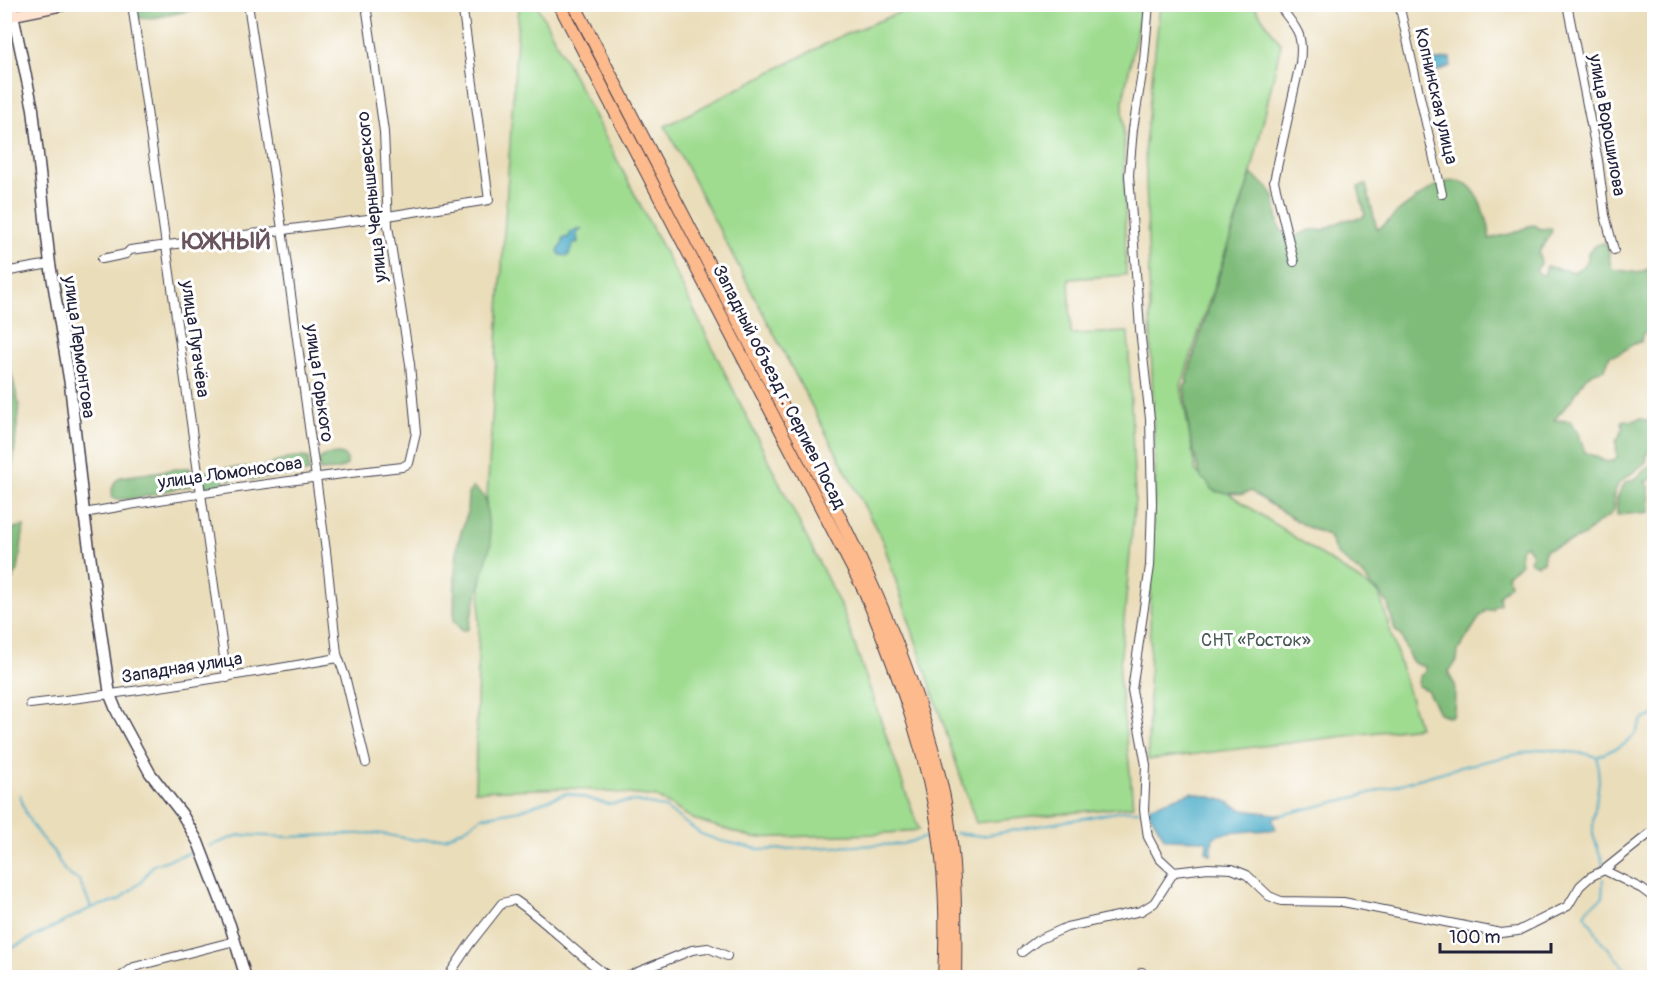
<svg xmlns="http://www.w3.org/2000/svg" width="1659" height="982" font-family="Pangolin,sans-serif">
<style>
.green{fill:#9fdc90;stroke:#607f66;stroke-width:1.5}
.forest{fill:#7fbc7a;stroke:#506f5a;stroke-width:1.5}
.water{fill:#46aac6;stroke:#346680;stroke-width:1.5}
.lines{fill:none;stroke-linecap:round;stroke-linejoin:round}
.stream{stroke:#46aac6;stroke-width:2}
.minor-casing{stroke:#403e4e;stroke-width:10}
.tertiary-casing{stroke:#403e4e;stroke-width:13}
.secondary-casing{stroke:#403e4e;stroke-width:13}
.primary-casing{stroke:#403e4e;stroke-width:14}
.minor{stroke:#fff;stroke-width:8}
.tertiary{stroke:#fff;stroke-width:10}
.secondary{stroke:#fee3d1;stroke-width:10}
.primary{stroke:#fcba8d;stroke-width:12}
.labels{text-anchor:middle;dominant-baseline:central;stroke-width:6;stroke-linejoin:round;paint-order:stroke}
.street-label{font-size:18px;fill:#22223b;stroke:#fff}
.park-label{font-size:18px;fill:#485a54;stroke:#fff}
.district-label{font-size:24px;font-weight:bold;letter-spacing:1.5px;fill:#69545e;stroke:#fff}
</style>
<rect width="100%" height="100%" fill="#fff"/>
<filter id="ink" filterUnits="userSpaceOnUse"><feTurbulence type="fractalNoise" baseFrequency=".0167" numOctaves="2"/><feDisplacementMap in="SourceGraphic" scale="12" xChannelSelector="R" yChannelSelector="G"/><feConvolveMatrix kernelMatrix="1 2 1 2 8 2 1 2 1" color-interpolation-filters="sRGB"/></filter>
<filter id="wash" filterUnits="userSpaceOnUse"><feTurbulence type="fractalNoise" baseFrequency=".008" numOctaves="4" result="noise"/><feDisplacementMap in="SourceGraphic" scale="24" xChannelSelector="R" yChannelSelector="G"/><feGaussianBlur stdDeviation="1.35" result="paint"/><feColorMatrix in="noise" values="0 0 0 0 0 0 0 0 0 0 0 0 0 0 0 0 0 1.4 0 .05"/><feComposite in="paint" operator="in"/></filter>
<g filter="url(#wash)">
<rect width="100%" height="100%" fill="#eaddba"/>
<g class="green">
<path d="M921 4 1140 5V15L1123 100 1126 275 1069 279 1071 334 1128 332 1135 498 1119 677 1129 762 1133 806 976 823 883 542 665 126 839 37Z"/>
<path d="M519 5H537L678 278 843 611 919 830 876 834 753 838 693 819 657 797 572 788 475 791 479 619Z"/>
<path d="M1160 5H1253L1281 44 1251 174 1181 386 1196 472 1379 593 1419 727 1148 760 1151 570 1155 474 1145 145Z"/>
</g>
<g class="forest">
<path d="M135 5H217L153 18H139Z"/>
<path d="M1251 174C1258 180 1268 186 1272 193 1282 210 1269 228 1292 238L1310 230H1323L1344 220 1362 218 1365 215 1358 187 1366 185 1377 229C1385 227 1391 217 1398 212 1426 191 1466 156 1482 208 1484 215 1489 223 1489 230 1490 233 1489 236 1489 239L1514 233 1529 226 1534 225 1540 229 1551 228 1552 231 1539 252 1541 264 1536 270 1541 275H1544L1547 266C1556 270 1565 269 1574 272L1585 265 1588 259V252C1593 247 1599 243 1606 243L1608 247 1611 269 1639 273 1654 266V326L1642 335 1641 342C1628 343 1625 355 1610 355L1605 369 1594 372 1585 378 1573 398 1554 420 1570 421 1577 431 1585 452 1607 462 1613 461 1617 458 1616 442 1623 429 1622 421 1625 420 1633 421 1640 418 1654 424V441L1647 455 1646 462 1618 484 1613 497C1619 516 1606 516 1595 525 1592 528 1589 532 1585 535 1572 543 1558 545 1545 550L1543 562 1537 565 1529 561 1532 554 1526 545C1518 548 1519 557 1521 564L1507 575 1510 584 1499 596 1500 604 1495 606 1493 610H1487L1481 615 1458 651 1457 661 1449 671V675L1455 685C1454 695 1456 705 1453 715L1449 717 1439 713 1427 690 1418 686 1419 677 1425 672V667L1414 663 1410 658 1401 636 1395 630 1387 602 1377 590 1373 589 1365 577 1337 554 1328 535 1305 526 1257 496 1251 491 1243 494 1217 492 1211 489 1207 482 1201 478 1190 438 1184 386 1188 382 1186 380Z"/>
<path d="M4 343 19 405 7 522H5Z"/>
<path d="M339 454 343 455 347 459V465L337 470 320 471 318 460 326 455Z"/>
<path d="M302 457 308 458 309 470 307 473 251 480 246 474H238L231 480H228L226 468 262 467 289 458Z"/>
<path d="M1654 462V478L1645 482 1649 486 1650 512 1617 515V498L1625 483 1636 478Z"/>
<path d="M184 468H190L193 481 191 486C167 488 136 504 112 498 112 488 112 482 121 477Z"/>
<path d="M222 470 224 483 215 487H204L202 472Z"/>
<path d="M473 487 485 497 491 543 468 629 462 631 454 621 455 572 458 542 467 514 468 494Z"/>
<path d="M24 526 18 570 5 592V530Z"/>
</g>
<g class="water">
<path d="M1450 58 1451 66 1432 73 1429 71V62Z"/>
<path d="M577 229H582L577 233 578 243H574L568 256 560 255 558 251 563 242V238L569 237 571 232Z"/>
<path d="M1192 792 1226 801 1243 810 1283 815 1272 819 1276 829C1260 832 1223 830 1213 838L1211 855 1206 851 1207 842 1204 840 1165 839 1149 812V808L1152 806Z"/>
</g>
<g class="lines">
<g class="stream">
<path d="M1597 757 1599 781 1593 822V835L1602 860 1603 868"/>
<path d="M20 794C24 813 31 825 43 840 46 844 52 849 55 854 62 866 64 875 79 880L91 907"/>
<path d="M1281 815 1356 797 1460 767 1541 749 1588 754 1597 757 1625 744 1636 733 1642 720 1654 715"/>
<path d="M955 833 982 836 1123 811H1139"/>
<path d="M209 846 240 835 289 837 376 833 416 840 445 838 464 829 482 817 521 810 567 793 608 804 636 801 665 808 701 834 721 841 763 850 902 844 935 835"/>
<path d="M1603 879 1602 898 1587 909 1585 914 1603 944 1609 949 1632 978"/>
<path d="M4 954 12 948 91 908 119 900 141 882 153 865 198 850"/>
</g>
</g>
</g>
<g filter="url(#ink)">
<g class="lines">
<defs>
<g id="minor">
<path d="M12 4 13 15"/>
<path d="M132 4 227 678"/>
<path d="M248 4 282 229 326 551 337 654 345 676 366 763"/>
<path d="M1149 4 1144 61 1133 129 1129 175 1140 329 1150 419 1152 503 1150 566 1132 690 1146 765 1144 810 1148 837 1159 858 1174 872 1208 868 1232 869 1247 875 1269 896 1281 901 1343 902 1501 933 1518 931 1568 906 1580 886 1590 877 1604 870 1654 830"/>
<path d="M1278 4C1296 29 1304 31 1300 63L1274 181 1294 262"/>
<path d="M1399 4 1442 194"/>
<path d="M1567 4 1598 160 1605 215 1614 250"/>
<path d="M102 259 126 254 130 250 375 218 489 200 462 4"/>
<path d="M4 272 50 264"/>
<path d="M84 513C190 494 296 479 402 467L409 463 416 433 410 364 388 226 384 132 366 4"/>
<path d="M30 704C133 693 235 676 338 658"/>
<path d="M1604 870 1642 889 1654 898"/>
<path d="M1022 952 1038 940 1067 927 1141 911 1154 903 1174 872"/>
<path d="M1142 972V978"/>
<path d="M119 978 134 967 235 941"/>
<path d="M447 978 469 945 502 903 515 900C549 923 576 955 611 978"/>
<path d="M623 978 692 950 708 948 727 956"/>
</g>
<path id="tertiary" d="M13 15 33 109 50 264 70 384 84 513 110 695 117 712 150 773 182 814 198 842 230 925 246 978"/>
<path id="secondary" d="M4 17 69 4"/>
<g id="primary">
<path d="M559 4 865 592C900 678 933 766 942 859 946 898 946 939 944 978"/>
<path d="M574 4C636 124 698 244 760 363 833 503 911 641 944 797 956 856 956 918 955 978"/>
</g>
</defs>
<use href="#minor" class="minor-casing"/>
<use href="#tertiary" class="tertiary-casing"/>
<use href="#secondary" class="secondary-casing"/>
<use href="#primary" class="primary-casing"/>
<use href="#minor" class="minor"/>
<use href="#tertiary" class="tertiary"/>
<use href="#secondary" class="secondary"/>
<use href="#primary" class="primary"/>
</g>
</g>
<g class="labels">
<g class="street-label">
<text transform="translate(1436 96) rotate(77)">Копнинская улица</text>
<text transform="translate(1607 125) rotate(80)">улица Ворошилова</text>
<text transform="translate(372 197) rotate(-96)">улица Чернышевского</text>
<text transform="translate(195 339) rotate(82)">улица Пугачёва</text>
<text transform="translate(79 347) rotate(82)">улица Лермонтова</text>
<text transform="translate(319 383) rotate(82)">улица Горького</text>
<text transform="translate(779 387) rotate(63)">Западный объезд г. Сергиев Посад</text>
<text transform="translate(230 473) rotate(-8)">улица Ломоносова</text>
<text transform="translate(182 668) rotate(-9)">Западная улица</text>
</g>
<g class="park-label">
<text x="1256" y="640">СНТ «Росток»</text>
</g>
<g class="district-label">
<text x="227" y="241">ЮЖНЫЙ</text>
</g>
</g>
<rect width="1659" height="982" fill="none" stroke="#fff" stroke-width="24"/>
<path d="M1440 943v9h111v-9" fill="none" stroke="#22223b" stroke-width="3"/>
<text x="1449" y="943" font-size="18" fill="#22223b" stroke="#ffffff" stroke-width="4.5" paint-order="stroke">100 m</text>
</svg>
